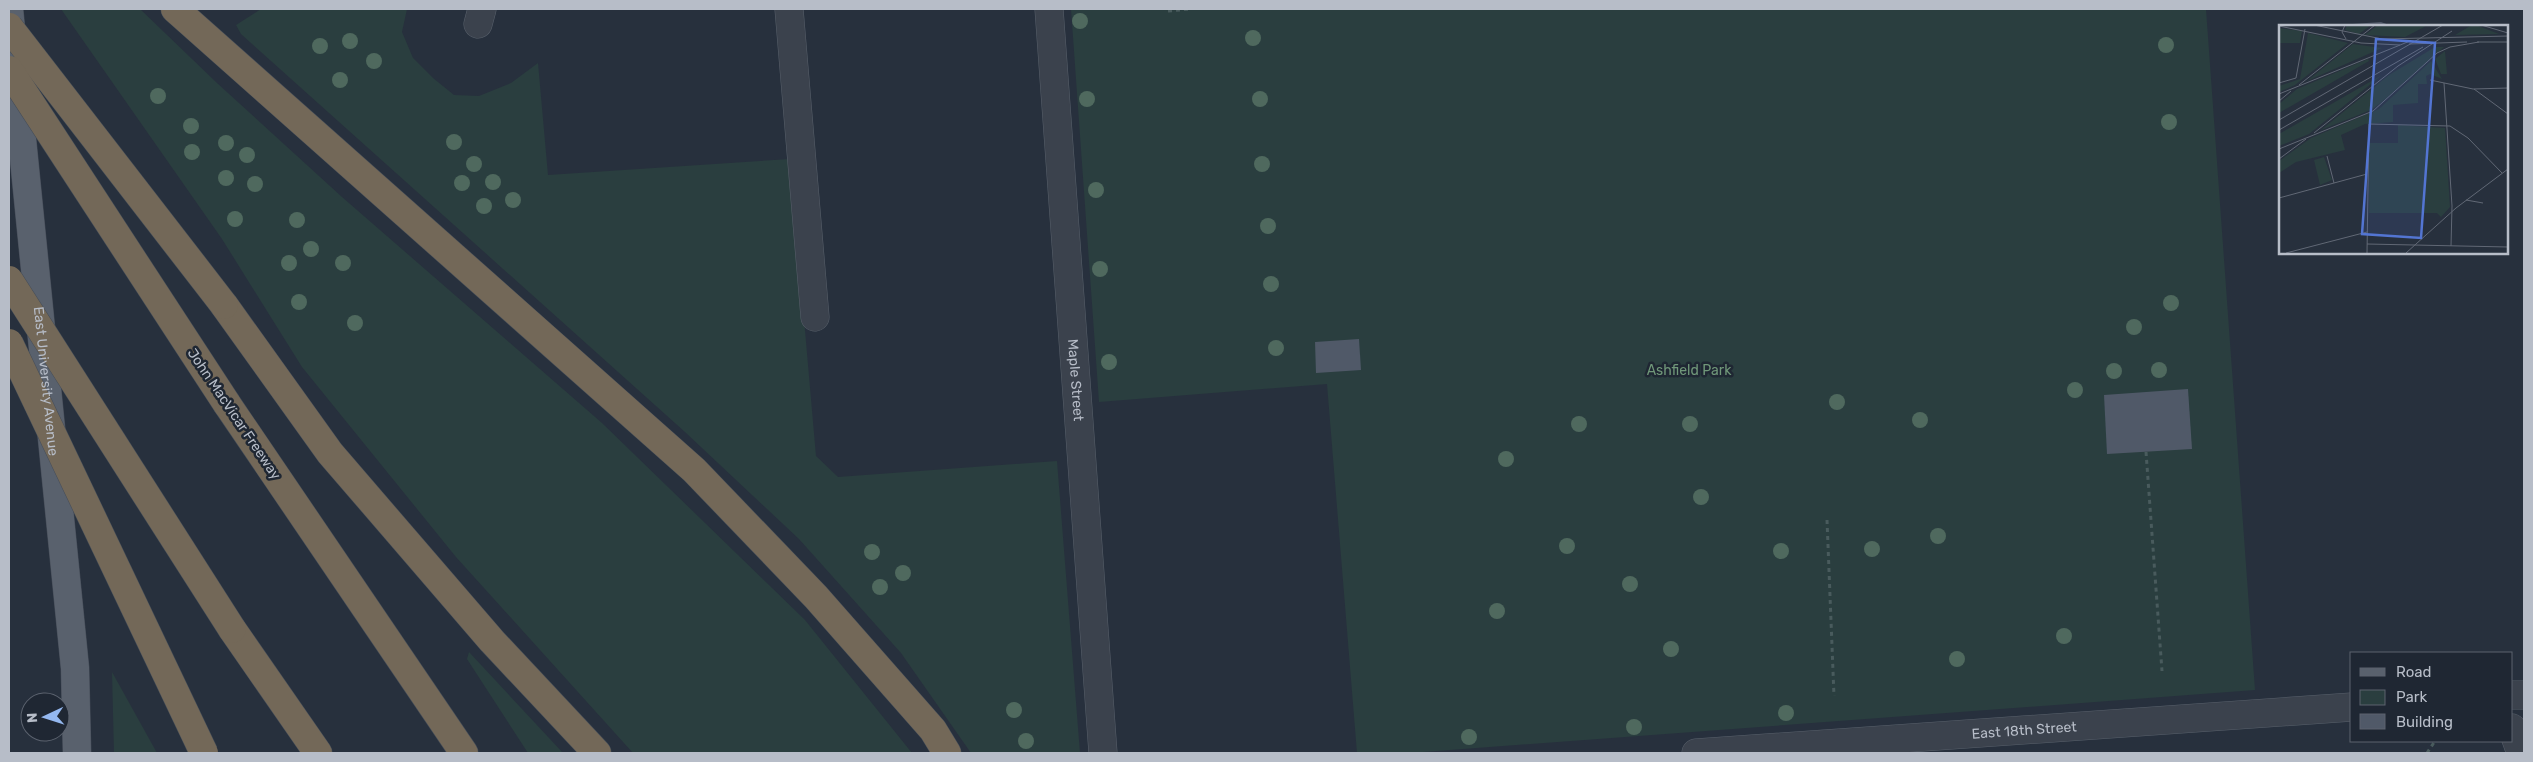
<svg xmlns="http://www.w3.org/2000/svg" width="2533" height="762" font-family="Rubik,sans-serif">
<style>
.green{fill:#2a3e3f}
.building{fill:#505968}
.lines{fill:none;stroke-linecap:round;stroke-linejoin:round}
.minor-casing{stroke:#58606b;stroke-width:29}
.major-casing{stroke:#444b57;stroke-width:29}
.highway-casing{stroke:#454d58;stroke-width:29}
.path{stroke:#495b5d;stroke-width:3;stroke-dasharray:4 4;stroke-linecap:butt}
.minor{stroke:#3b424d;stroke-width:28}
.major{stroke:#59616d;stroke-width:28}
.highway{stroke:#736858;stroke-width:28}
.highway-bridge-casing{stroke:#454d58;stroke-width:29;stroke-linecap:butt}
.highway-bridge{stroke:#736858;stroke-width:28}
.tree{fill:#4f695e}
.labels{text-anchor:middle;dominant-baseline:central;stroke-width:5;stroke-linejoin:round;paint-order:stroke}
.park-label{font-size:14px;fill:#709779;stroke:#1f2733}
.street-label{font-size:14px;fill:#b7bdc8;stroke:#1f2733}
.inset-road{fill:none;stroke:#616875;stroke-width:1}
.view{fill:#5375d2;fill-opacity:0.15;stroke:#5375d2;stroke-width:2.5}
.inset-edge{fill:none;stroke:#b7bdc8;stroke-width:2.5}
</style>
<rect width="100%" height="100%" fill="#27303d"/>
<g class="green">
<path d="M61 9H140L217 83 342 197 602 423 805 620 912 753H633L456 557 302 367 222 239Z"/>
<path d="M261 9H407L402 32 413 58 433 78 454 95 479 96 511 83 538 63 548 175 790 159 816 456 838 477 1057 461 1080 753H971L901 653 799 539 685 432 241 34 236 25Z"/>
<path d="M1071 9H2206L2255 690 1410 753H1357L1327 384 1099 402Z"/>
<path d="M469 652 563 753H528L467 659Z"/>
<path d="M112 672 157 753H114Z"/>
</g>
<g class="building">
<path d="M2381 22 2392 26H2338V25Z"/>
<path d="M1359 339 1361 370 1316 373 1315 342Z"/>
<path d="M2188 389 2192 449 2107 454 2104 395Z"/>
</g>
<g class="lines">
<defs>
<g id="minor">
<path d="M789 9 815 317"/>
<path id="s1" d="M1049 9 1103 753"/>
<path d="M478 24 482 9"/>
<path d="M2512 695H2524"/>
<path d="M2512 728 2521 753"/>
<path id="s2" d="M1696 753 2352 707"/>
</g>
<g id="major">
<path id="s3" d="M9 9 75 668 77 753"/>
</g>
<g id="highway">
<path d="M175 9 694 470 816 597 933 730 947 753"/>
<path d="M224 305 330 453 492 641 597 753"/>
<path d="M227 404 464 753"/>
<path d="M232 629 318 753"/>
</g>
</defs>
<use href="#minor" class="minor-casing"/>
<use href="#major" class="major-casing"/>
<use href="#highway" class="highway-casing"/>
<g class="path">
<path d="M1168 11 1190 9"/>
<path d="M2146 452 2162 671"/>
<path d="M1827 520 1834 696"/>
<path d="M2427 753 2435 741"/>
</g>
<use href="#minor" class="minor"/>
<use href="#major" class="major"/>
<use href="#highway" class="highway"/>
<defs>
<g id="highway-bridge">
<path d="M9 27 224 305"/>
<path d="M9 70 227 404"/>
<path d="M9 280 232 629"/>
<path d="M9 343 204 753"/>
</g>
</defs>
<use href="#highway-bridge" class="highway-bridge-casing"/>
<use href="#highway-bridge" class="highway-bridge"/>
</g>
<g class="tree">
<circle cx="1080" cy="21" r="8"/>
<circle cx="1253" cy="38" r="8"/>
<circle cx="350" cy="41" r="8"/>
<circle cx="2166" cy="45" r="8"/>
<circle cx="320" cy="46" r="8"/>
<circle cx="374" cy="61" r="8"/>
<circle cx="340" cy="80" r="8"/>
<circle cx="158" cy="96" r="8"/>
<circle cx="1087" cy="99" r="8"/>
<circle cx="1260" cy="99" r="8"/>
<circle cx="2169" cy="122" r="8"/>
<circle cx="191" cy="126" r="8"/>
<circle cx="454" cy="142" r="8"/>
<circle cx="226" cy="143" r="8"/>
<circle cx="192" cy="152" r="8"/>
<circle cx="247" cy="155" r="8"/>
<circle cx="474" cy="164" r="8"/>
<circle cx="1262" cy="164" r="8"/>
<circle cx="226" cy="178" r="8"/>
<circle cx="493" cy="182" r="8"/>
<circle cx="462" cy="183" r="8"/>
<circle cx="255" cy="184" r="8"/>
<circle cx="1096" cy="190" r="8"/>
<circle cx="513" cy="200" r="8"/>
<circle cx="484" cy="206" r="8"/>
<circle cx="235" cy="219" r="8"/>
<circle cx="297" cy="220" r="8"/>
<circle cx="1268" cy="226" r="8"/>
<circle cx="311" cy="249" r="8"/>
<circle cx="289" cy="263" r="8"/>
<circle cx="343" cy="263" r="8"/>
<circle cx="1100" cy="269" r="8"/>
<circle cx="1271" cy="284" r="8"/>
<circle cx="299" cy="302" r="8"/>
<circle cx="2171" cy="303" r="8"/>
<circle cx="355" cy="323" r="8"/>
<circle cx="2134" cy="327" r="8"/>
<circle cx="1276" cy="348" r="8"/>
<circle cx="1109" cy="362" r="8"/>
<circle cx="2159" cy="370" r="8"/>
<circle cx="2114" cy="371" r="8"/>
<circle cx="2075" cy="390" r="8"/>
<circle cx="1837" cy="402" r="8"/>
<circle cx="1920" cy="420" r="8"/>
<circle cx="1579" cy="424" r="8"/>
<circle cx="1690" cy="424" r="8"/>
<circle cx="1506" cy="459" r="8"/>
<circle cx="1701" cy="497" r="8"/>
<circle cx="1938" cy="536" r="8"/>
<circle cx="1567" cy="546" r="8"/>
<circle cx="1872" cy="549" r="8"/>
<circle cx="1781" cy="551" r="8"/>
<circle cx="872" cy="552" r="8"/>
<circle cx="903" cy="573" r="8"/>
<circle cx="1630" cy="584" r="8"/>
<circle cx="880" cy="587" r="8"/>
<circle cx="1497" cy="611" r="8"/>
<circle cx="2064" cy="636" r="8"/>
<circle cx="1671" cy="649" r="8"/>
<circle cx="1957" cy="659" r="8"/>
<circle cx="1014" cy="710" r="8"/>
<circle cx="1786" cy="713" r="8"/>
<circle cx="1634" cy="727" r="8"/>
<circle cx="1469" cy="737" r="8"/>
<circle cx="1026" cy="741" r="8"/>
</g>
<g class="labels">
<g class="park-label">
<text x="1689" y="370">Ashfield Park</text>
</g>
<g class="street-label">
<text stroke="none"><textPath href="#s3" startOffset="374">East University Avenue</textPath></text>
<text stroke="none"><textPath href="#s1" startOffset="372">Maple Street</textPath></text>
<text transform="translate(234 414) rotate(56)">John MacVicar Freeway</text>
<text stroke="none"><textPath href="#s2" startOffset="329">East 18th Street</textPath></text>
</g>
</g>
<g transform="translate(2279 25)">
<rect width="229" height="229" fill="#27303d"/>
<path d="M68 0H92L80 9 66 5ZM99 0H149L126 12 86 10ZM193 0H197L220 9 176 10ZM0 3 23 6 21 18H0ZM29 8 69 18 16 60 0 67V61L21 54ZM74 19 103 23 28 56ZM156 22H165L104 76 92 85 42 105 110 50ZM166 26 168 49H162L156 34ZM89 34 90 36 0 88V79L18 64ZM152 36 163 54 151 49 147 51 148 59H139V78L114 80V97L86 99 62 110 66 125 17 137 0 148V136L32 113 100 84ZM103 50 30 109 0 121V109ZM119 100 166 103 171 182 162 192 158 188H90V118H119ZM45 132 53 155 41 160 35 135Z" fill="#2a3e3f"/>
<path class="inset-road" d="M35 0 103 14 229 11M66 0 63 7 67 14M202 0 229 8M0 1 82 18 121 20M198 17H229M130 19 188 17M151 55 194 64 229 63M0 58 17 53 26 4M165 58 173 181 172 221M20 60 96 0M195 64 229 89M0 69 131 16M0 76 12 66M0 95 164 0M0 105 144 22M35 108 119 41 173 6M0 124 94 86 158 28 171 22 200 17M48 131 55 158M0 134 27 114M0 173 88 149M187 175 204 178M88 219 229 222M7 228 88 207M88 228 90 99 171 101 189 113 223 148M127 228 177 183 229 144"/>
<path class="view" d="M97 14 156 18 142 213 83 209Z"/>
<rect width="229" height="229" class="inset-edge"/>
</g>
<rect width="2533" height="762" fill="none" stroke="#b7bdc8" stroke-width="20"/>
<rect x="2350" y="652" width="162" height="90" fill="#1f2733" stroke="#5c636f"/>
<rect x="2360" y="668" width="25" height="8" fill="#59616d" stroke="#5c636f"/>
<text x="2396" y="677" font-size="15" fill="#b7bdc8">Road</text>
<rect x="2360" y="690" width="25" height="15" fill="#2a3e3f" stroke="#5c636f"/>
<text x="2396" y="702" font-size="15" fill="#b7bdc8">Park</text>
<rect x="2360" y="714" width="25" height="15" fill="#505968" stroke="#5c636f"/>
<text x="2396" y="727" font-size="15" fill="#b7bdc8">Building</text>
<g transform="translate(45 717) rotate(266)"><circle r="24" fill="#1f2733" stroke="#5c636f"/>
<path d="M0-4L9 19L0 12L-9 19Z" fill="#94b8f0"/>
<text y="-8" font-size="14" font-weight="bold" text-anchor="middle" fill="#b7bdc8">N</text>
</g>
</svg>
